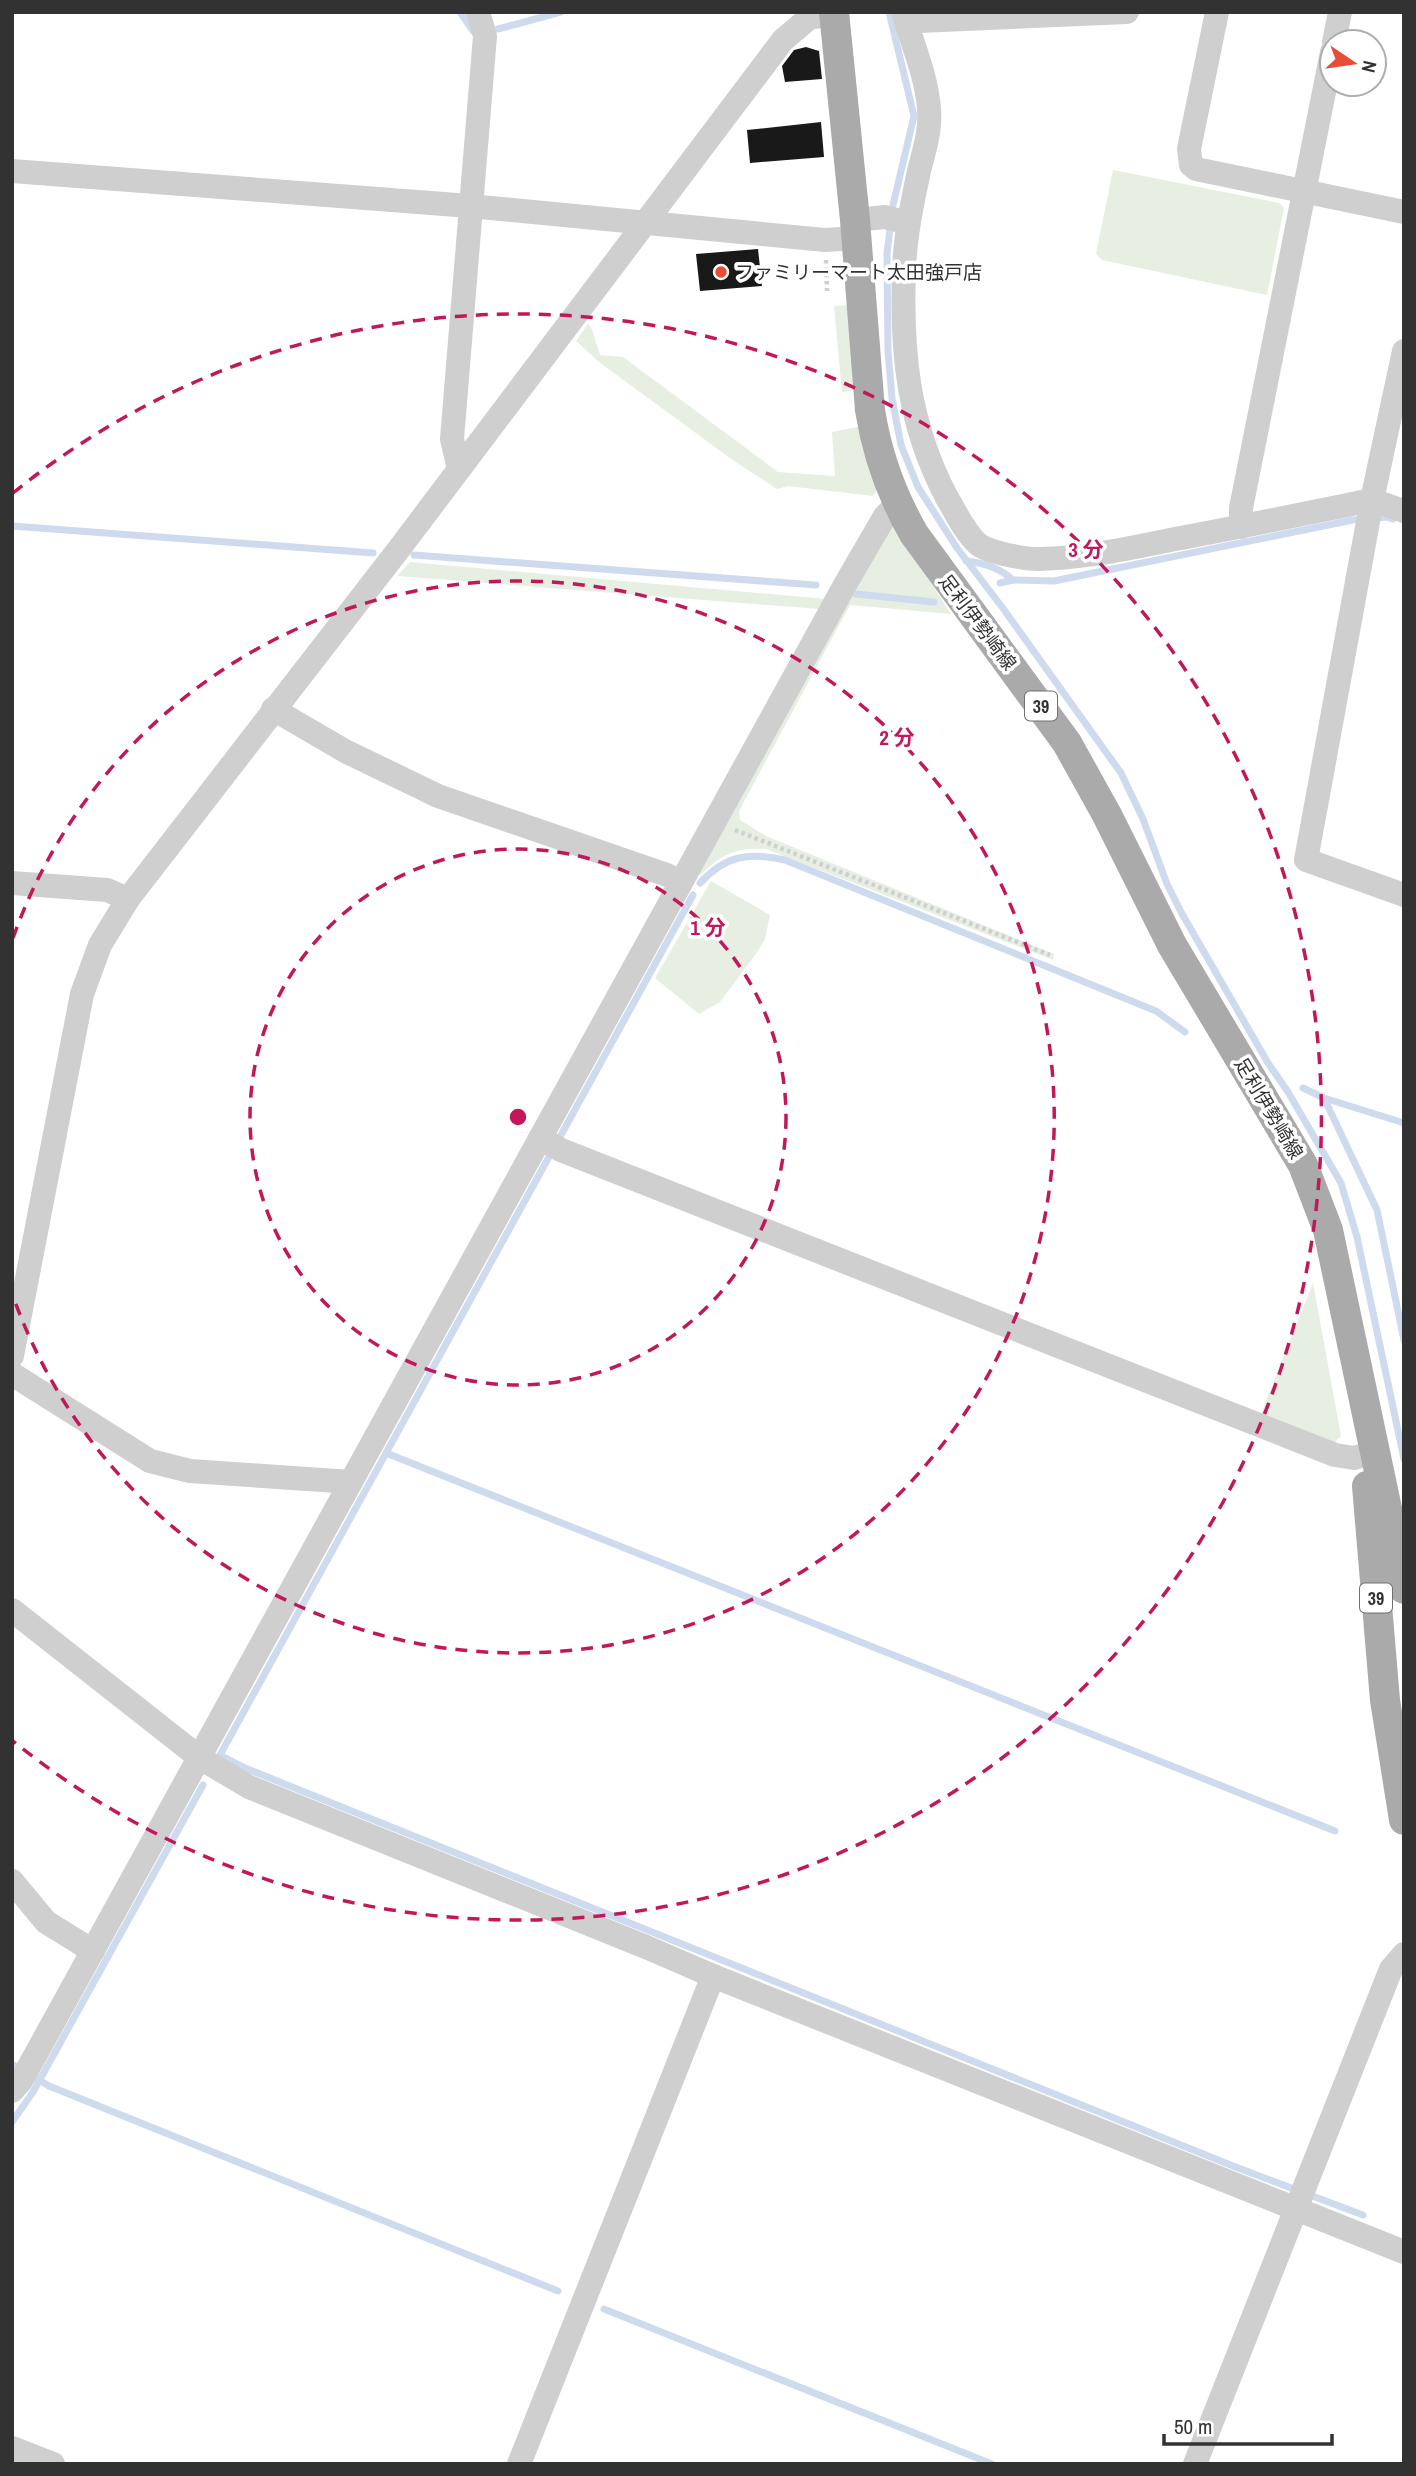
<svg xmlns="http://www.w3.org/2000/svg" width="1416" height="2476" font-family="'Archivo Narrow','Noto Sans JP',sans-serif">
<style>
.green{fill:#e6efe1}
.lines{fill:none;stroke-linecap:round;stroke-linejoin:round}
.stream{stroke:#cedbee;stroke-width:7}
.building{fill:#191919}
.path{stroke:#cfcfcf;stroke-width:4.5;stroke-dasharray:3.5 3.5;stroke-linecap:butt}
.minor{stroke:#cfcfcf;stroke-width:24}
.major{stroke:#aaa;stroke-width:30}
.ring{fill:none;stroke:#c2185b;stroke-width:3.5;stroke-dasharray:12 9}
.poi-dot{fill:#e84d36;stroke:#fff;stroke-width:2.5}
.labels{text-anchor:middle;dominant-baseline:central;stroke-width:7;stroke-linejoin:round;paint-order:stroke}
.shield{fill:#fff;stroke:#707070;stroke-width:2}
.shield-label{font-size:18px;font-weight:bold;fill:#323232}
.poi-label{font-size:19px;fill:#323232;stroke:#fff;text-anchor:start}
.street-label{font-size:19px;fill:#323232;stroke:#fff}
.centre{fill:#c2185b;stroke:#fff;stroke-width:3.5}
.ring-label{font-size:21px;text-anchor:middle;font-weight:bold;fill:#c2185b;stroke:#fff;stroke-width:7;stroke-linejoin:round;paint-order:stroke}
</style>
<rect width="100%" height="100%" fill="#fff"/>
<g class="green">
<path d="M1113 170 1279 203 1284 208 1267 295 1102 260 1096 254Z"/>
<path d="M848 305 855 390 842 392 834 306Z"/>
<path d="M588 324 592 329 600 355 623 357 778 472 835 476 832 432 862 426 877 490 873 496 788 486 777 489 734 461 599 362 576 341Z"/>
<path d="M891 521 951 614 850 605 739 811 740 820 766 836 1054 954 1053 960 766 849C736 847 722 854 700 875L696 873Z"/>
<path d="M410 562 826 599 820 609 397 576Z"/>
<path d="M711 881 770 915 765 939 758 951 720 1002 699 1014 655 978Z"/>
<path d="M1313 1283 1341 1436 1332 1445 1260 1416Z"/>
</g>
<g class="lines">
<g class="stream">
<path d="M460 12 473 31"/>
<path d="M889 12 914 116 893 205 887 253 888 351 892 398 901 445 918 487 957 548 1002 607 1121 773 1143 819 1167 884 1181 912 1268 1063 1288 1092 1341 1183 1357 1237 1404 1459"/>
<path d="M498 29 561 12"/>
<path d="M12 526 373 553"/>
<path d="M414 555 816 585"/>
<path d="M966 561C984 563 1000 568 1013 580"/>
<path d="M1000 583 1013 580 1054 581 1353 520 1387 517 1393 519"/>
<path d="M856 594 934 602"/>
<path d="M700 883C726 855 749 852 785 860L1156 1011 1185 1032"/>
<path d="M693 895 220 1755 245 1768 1238 2168 1363 2215"/>
<path d="M1303 1088 1324 1098 1404 1123"/>
<path d="M1324 1098 1377 1210 1404 1340"/>
<path d="M386 1453 1335 1831"/>
<path d="M12 2064 49 2086 558 2291"/>
<path d="M12 2122 33 2092 203 1785"/>
<path d="M604 2309 992 2464"/>
<path d="M12 2463 14 2464"/>
</g>
</g>
<g class="building">
<path d="M806 47 819 51 822 79 785 82 782 66 794 50Z"/>
<path d="M821 122 824 157 750 163 747 130Z"/>
<path d="M758 249 762 286 700 291 696 254Z"/>
</g>
<g class="lines">
<g class="path">
<path d="M826 260 827 291"/>
<path d="M735 830 1050 955"/>
</g>
<g class="minor">
<path d="M903 12C912 43 927 77 929 109 931 130 924 151 919 171 912 204 905 236 904 270 901 352 908 423 946 496 955 511 965 533 978 544 989 553 1025 559 1039 559 1084 558 1131 548 1175 539 1241 527 1307 513 1372 500L1404 511"/>
<path d="M1217 12 1189 149 1191 165 1196 169 1404 212"/>
<path d="M907 25 919 21 1127 12"/>
<path d="M1334 42 1340 12"/>
<path d="M12 171 470 206 825 240 857 238"/>
<path d="M855 220 885 217 908 223"/>
<path d="M1404 351 1372 500 1306 860 1404 895"/>
<path d="M459 469 452 439 485 36 478 12"/>
<path d="M1241 527V508L1332 52"/>
<path d="M273 709 345 751 438 796 667 875 680 882"/>
<path d="M12 883 107 890 128 899"/>
<path d="M540 1138 561 1150 1335 1455 1354 1458 1364 1455"/>
<path d="M12 1356 82 994 100 945 128 899 402 545 783 40 809 18 834 14"/>
<path d="M12 1374 150 1461 190 1471 351 1482"/>
<path d="M12 1610 200 1758 249 1787 646 1947 713 1976 1404 2252"/>
<path d="M12 1881 46 1922 93 1951"/>
<path d="M12 2091 21 2081 846 583 885 516 897 504"/>
<path d="M12 2448 53 2464"/>
<path d="M519 2464 713 1976"/>
<path d="M1195 2464 1391 1969 1404 1954"/>
</g>
<g class="major">
<path d="M834 12 855 220 870 410C877 455 891 494 914 534L1067 743 1107 815 1172 945 1303 1165 1328 1230 1404 1589"/>
<path d="M1367 1486 1385 1700 1404 1820"/>
</g>
</g>
<g class="ring">
<circle cx="518" cy="1117" r="268"/>
<path d="M13 938A536 536 0 1 1 13 1296"/>
<path d="M13 493A803 803 0 1 1 13 1741"/>
</g>
<circle class="poi-dot" cx="721" cy="272" r="7"/>
<g class="labels">
<g class="shield">
<rect x="1025" y="691.5" width="32" height="29" rx="5"/>
<rect x="1360" y="1583.5" width="32" height="29" rx="5"/>
</g>
<g class="shield-label">
<text x="1041" y="706">39</text>
<text x="1376" y="1598">39</text>
</g>
<g class="poi-label">
<text x="735" y="272">ファミリーマート太田強戸店</text>
</g>
<g class="street-label">
<text transform="translate(978 622) rotate(53)">足利伊勢崎線</text>
<text transform="translate(1269 1108) rotate(59)">足利伊勢崎線</text>
</g>
</g>
<circle cx="518" cy="1117" r="10" class="centre"/>
<g class="ring-label">
<text x="1086" y="557">3 分</text>
<text x="897" y="745">2 分</text>
<text x="708" y="935">1 分</text>
</g>
<rect width="1416" height="2476" fill="none" stroke="#323232" stroke-width="28"/>
<g transform="translate(1353 63) rotate(103)"><circle r="33" fill="#ffffff" stroke="#adadad" stroke-width="2"/>
<path d="M0-5L12 26L0 18L-12 26Z" fill="#e84d36"/>
<text y="-10" font-size="19" font-weight="bold" text-anchor="middle" fill="#323232">N</text>
</g>
<path d="M1164 2434v10h168v-10" fill="none" stroke="#323232" stroke-width="3.5"/>
<text x="1174" y="2434" font-size="21" fill="#323232" stroke="#ffffff" stroke-width="5" paint-order="stroke">50 m</text>
</svg>
